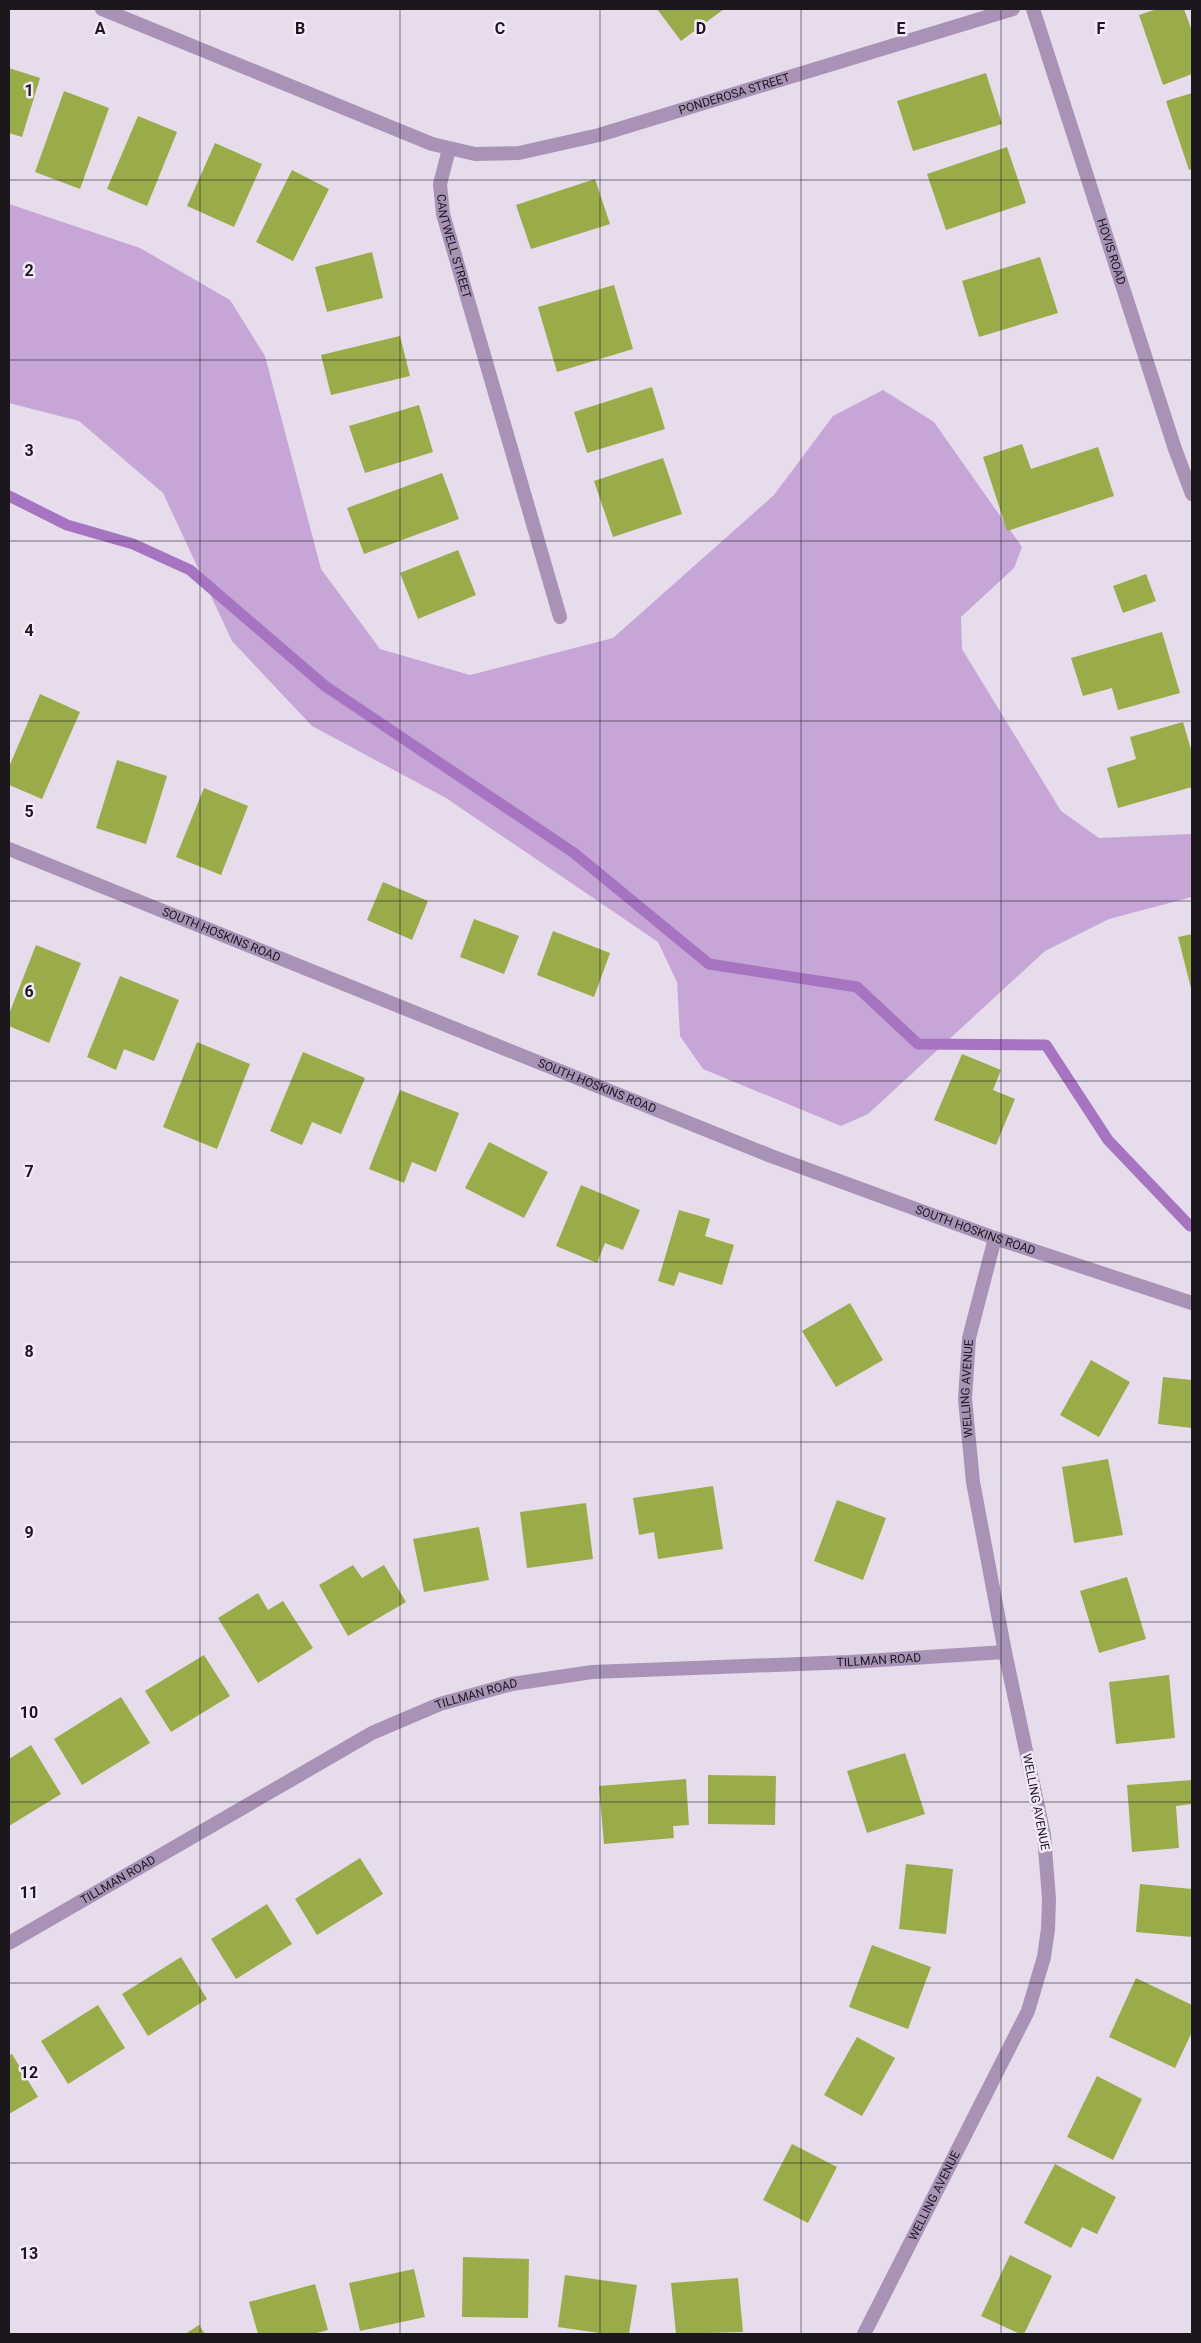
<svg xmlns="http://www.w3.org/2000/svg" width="1201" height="2343" font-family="Roboto,sans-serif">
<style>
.green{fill:#c6a6d7}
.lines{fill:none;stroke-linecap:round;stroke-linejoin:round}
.stream{stroke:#a774c2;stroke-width:11}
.building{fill:#9aac49}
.minor{stroke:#a892b5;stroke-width:14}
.tertiary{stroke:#a892b5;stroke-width:14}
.grid{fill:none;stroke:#1b171d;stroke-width:1;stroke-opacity:0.55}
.labels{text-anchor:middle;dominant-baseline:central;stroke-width:5;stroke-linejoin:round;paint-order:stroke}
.street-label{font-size:12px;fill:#1b171d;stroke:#f3e9fa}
.grid-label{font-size:16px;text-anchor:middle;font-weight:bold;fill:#1b171d;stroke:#f3e9fa;stroke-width:5;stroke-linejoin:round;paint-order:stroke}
</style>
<rect width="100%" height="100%" fill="#e6dcec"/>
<path class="green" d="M9 204 140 248 230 300 265 356 321 569 380 649 470 675 613 638 774 495 833 416 883 390 934 422 1022 547 1014 568 961 617 962 649 1061 811 1099 838 1192 834V897L1109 919 1045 951 868 1114 841 1126 703 1069 680 1036 677 982 658 942 446 798 312 726 232 641 163 493 79 421 9 403Z"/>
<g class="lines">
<path class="stream" d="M9 496 67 525 133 544 190 570 325 686 574 853 709 964 857 987 918 1044 1046 1045 1108 1140 1190 1226"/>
</g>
<g class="building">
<path d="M657 9H724L681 41Z"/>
<path d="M1157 9H1184L1192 31V74L1163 85 1139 15Z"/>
<path d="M9 68 40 78 22 137 9 133Z"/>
<path d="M986 73 1002 124 913 151 897 101Z"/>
<path d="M64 91 109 108 80 189 35 172Z"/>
<path d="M1192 93V169L1189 170 1166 101Z"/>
<path d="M138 116 177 132 147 206 107 189Z"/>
<path d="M215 143 262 164 234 227 187 206Z"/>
<path d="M1007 147 1026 203 946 230 927 174Z"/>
<path d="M292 170 329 189 293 261 256 242Z"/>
<path d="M595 179 610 224 531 249 516 205Z"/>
<path d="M372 252 383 298 327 312 315 267Z"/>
<path d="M1040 257 1058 313 979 337 962 281Z"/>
<path d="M614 285 633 349 557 372 538 307Z"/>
<path d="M400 336 410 376 331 395 321 355Z"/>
<path d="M652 387 665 429 587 453 574 412Z"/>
<path d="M419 405 433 452 365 473 349 426Z"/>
<path d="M1022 444 1031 469 1098 447 1114 496 1007 531 983 457Z"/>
<path d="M663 458 682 514 613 537 594 481Z"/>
<path d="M442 473 459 519 364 554 347 508Z"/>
<path d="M458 550 476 595 418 619 400 573Z"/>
<path d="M1146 574 1156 601 1123 613 1113 586Z"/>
<path d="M1162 632 1180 693 1118 710 1112 688 1083 696 1071 658Z"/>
<path d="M40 694 80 712 42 799 9 785V767Z"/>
<path d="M1183 722 1192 753V787L1118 808 1107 768 1136 759 1130 737Z"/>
<path d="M117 760 167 776 146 844 96 828Z"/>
<path d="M204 788 248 806 221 875 176 857Z"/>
<path d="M383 882 428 901 412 940 367 920Z"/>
<path d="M474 919 519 936 504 974 460 957Z"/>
<path d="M553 931 610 953 594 997 537 975Z"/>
<path d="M1192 934V992L1178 937Z"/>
<path d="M36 945 81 963 49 1043 9 1026V1014Z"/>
<path d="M120 976 179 1000 154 1061 124 1049 116 1070 87 1057Z"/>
<path d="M197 1042 250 1064 217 1149 163 1127Z"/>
<path d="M303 1052 365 1078 341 1134 312 1122 302 1145 270 1131Z"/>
<path d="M962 1054 1001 1070 993 1090 1015 1099 996 1145 934 1120Z"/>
<path d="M400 1090 459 1113 436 1172 412 1162 404 1183 369 1169Z"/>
<path d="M489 1142 548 1172 524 1218 465 1188Z"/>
<path d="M581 1185 640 1210 623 1250 605 1243 597 1263 556 1246Z"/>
<path d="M679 1210 710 1219 705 1236 734 1245 722 1285 679 1272 674 1286 658 1281Z"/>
<path d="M850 1303 883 1360 836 1387 802 1331Z"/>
<path d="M1091 1360 1130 1382 1099 1437 1060 1415Z"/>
<path d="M1163 1377 1192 1380V1428L1158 1424Z"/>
<path d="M1108 1459 1123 1535 1074 1543 1062 1467Z"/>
<path d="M713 1486 723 1549 658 1559 654 1532 639 1535 633 1498Z"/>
<path d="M837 1500 886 1518 863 1580 814 1561Z"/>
<path d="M586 1503 593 1559 527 1568 520 1512Z"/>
<path d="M479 1527 489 1580 424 1592 413 1539Z"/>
<path d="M353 1565 362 1578 384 1565 406 1602 348 1636 319 1585Z"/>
<path d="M1127 1577 1146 1639 1099 1653 1080 1591Z"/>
<path d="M258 1593 268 1610 283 1601 313 1648 258 1683 218 1618Z"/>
<path d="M204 1655 230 1696 171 1732 145 1691Z"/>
<path d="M1169 1675 1175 1738 1116 1744 1109 1682Z"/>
<path d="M121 1697 150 1743 82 1785 54 1739Z"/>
<path d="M31 1745 61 1794 9 1826V1759Z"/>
<path d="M905 1753 925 1814 867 1833 847 1771Z"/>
<path d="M708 1775 776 1776 775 1825 708 1824Z"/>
<path d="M686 1779 689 1825 673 1826 674 1838 604 1844 599 1786Z"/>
<path d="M1192 1780V1804L1176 1806 1179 1848 1132 1852 1127 1785Z"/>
<path d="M360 1858 383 1894 317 1935 295 1899Z"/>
<path d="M906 1864 953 1869 946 1934 899 1929Z"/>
<path d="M1140 1884 1192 1889V1937L1136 1932Z"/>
<path d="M267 1904 292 1944 236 1979 211 1939Z"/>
<path d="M872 1945 931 1967 908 2029 849 2007Z"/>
<path d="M181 1957 207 1999 148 2036 122 1994Z"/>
<path d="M1136 1978 1192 2005V2032L1175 2068 1109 2037Z"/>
<path d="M98 2005 125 2048 68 2084 41 2041Z"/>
<path d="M857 2037 895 2058 862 2116 824 2095Z"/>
<path d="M12 2054 38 2097 9 2114V2056Z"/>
<path d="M1097 2076 1142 2099 1113 2160 1067 2137Z"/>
<path d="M792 2144 837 2167 808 2223 763 2200Z"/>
<path d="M1055 2164 1116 2197 1097 2234 1082 2227 1071 2248 1024 2223Z"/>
<path d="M1010 2255 1052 2276 1024 2334H1020L981 2316Z"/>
<path d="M463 2257 529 2259 528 2318 462 2317Z"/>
<path d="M414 2269 425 2317 360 2331 349 2283Z"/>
<path d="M565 2275 637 2285 629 2334H606L558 2327Z"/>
<path d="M738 2278 743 2332 676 2334 671 2283Z"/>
<path d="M315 2284 328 2330 313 2334H258L249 2302Z"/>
<path d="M199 2325 205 2334H185Z"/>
</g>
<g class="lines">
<g class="minor">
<path id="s1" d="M102 9 432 144 475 154 519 153 599 135 1013 9"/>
<path id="s2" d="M449 149 440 184 443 214 560 617"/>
<path id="s3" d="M9 1943 372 1733 440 1704 512 1684 592 1672 850 1662 1005 1652"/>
<path id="s4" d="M864 2334 1028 2011 1044 1957 1048 1929 1049 1899 1044 1835 1005 1652 973 1482 965 1399 969 1338 995 1238"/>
</g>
<g class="tertiary">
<path id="s5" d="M1033 9 1175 449 1192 494"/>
<path id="s6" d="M9 849 771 1156 995 1238 1192 1303"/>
</g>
</g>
<path class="grid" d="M200 9V2334M400 9V2334M600 9V2334M801 9V2334M1001 9V2334M9 180H1192M9 360H1192M9 541H1192M9 721H1192M9 901H1192M9 1081H1192M9 1262H1192M9 1442H1192M9 1622H1192M9 1802H1192M9 1983H1192M9 2163H1192"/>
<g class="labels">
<g class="street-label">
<text stroke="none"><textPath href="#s1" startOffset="668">PONDEROSA STREET</textPath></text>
<text stroke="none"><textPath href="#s2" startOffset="100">CANTWELL STREET</textPath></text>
<text stroke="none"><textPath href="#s5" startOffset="255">HOVIS ROAD</textPath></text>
<text stroke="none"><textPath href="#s6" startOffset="229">SOUTH HOSKINS ROAD</textPath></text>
<text stroke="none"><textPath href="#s6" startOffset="634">SOUTH HOSKINS ROAD</textPath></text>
<text stroke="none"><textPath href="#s6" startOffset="1039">SOUTH HOSKINS ROAD</textPath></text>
<text stroke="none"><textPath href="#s4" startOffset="995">WELLING AVENUE</textPath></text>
<text stroke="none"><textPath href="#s3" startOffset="936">TILLMAN ROAD</textPath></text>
<text stroke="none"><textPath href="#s3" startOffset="531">TILLMAN ROAD</textPath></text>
<text transform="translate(1036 1802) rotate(79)">WELLING AVENUE</text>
<text stroke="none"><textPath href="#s3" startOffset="126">TILLMAN ROAD</textPath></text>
<text stroke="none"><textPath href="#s4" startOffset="155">WELLING AVENUE</textPath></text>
</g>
</g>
<g class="grid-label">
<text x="100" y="34">A</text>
<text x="300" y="34">B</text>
<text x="500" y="34">C</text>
<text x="701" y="34">D</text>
<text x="901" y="34">E</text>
<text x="1101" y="34">F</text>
<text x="29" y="96">1</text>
<text x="29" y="276">2</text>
<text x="29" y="456">3</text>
<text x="29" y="636">4</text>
<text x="29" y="817">5</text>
<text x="29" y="997">6</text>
<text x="29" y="1177">7</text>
<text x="29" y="1357">8</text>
<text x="29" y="1538">9</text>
<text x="29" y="1718">10</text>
<text x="29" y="1898">11</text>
<text x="29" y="2078">12</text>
<text x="29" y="2259">13</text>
</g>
<rect width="1201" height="2343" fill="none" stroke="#1b171d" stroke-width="20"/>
</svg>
